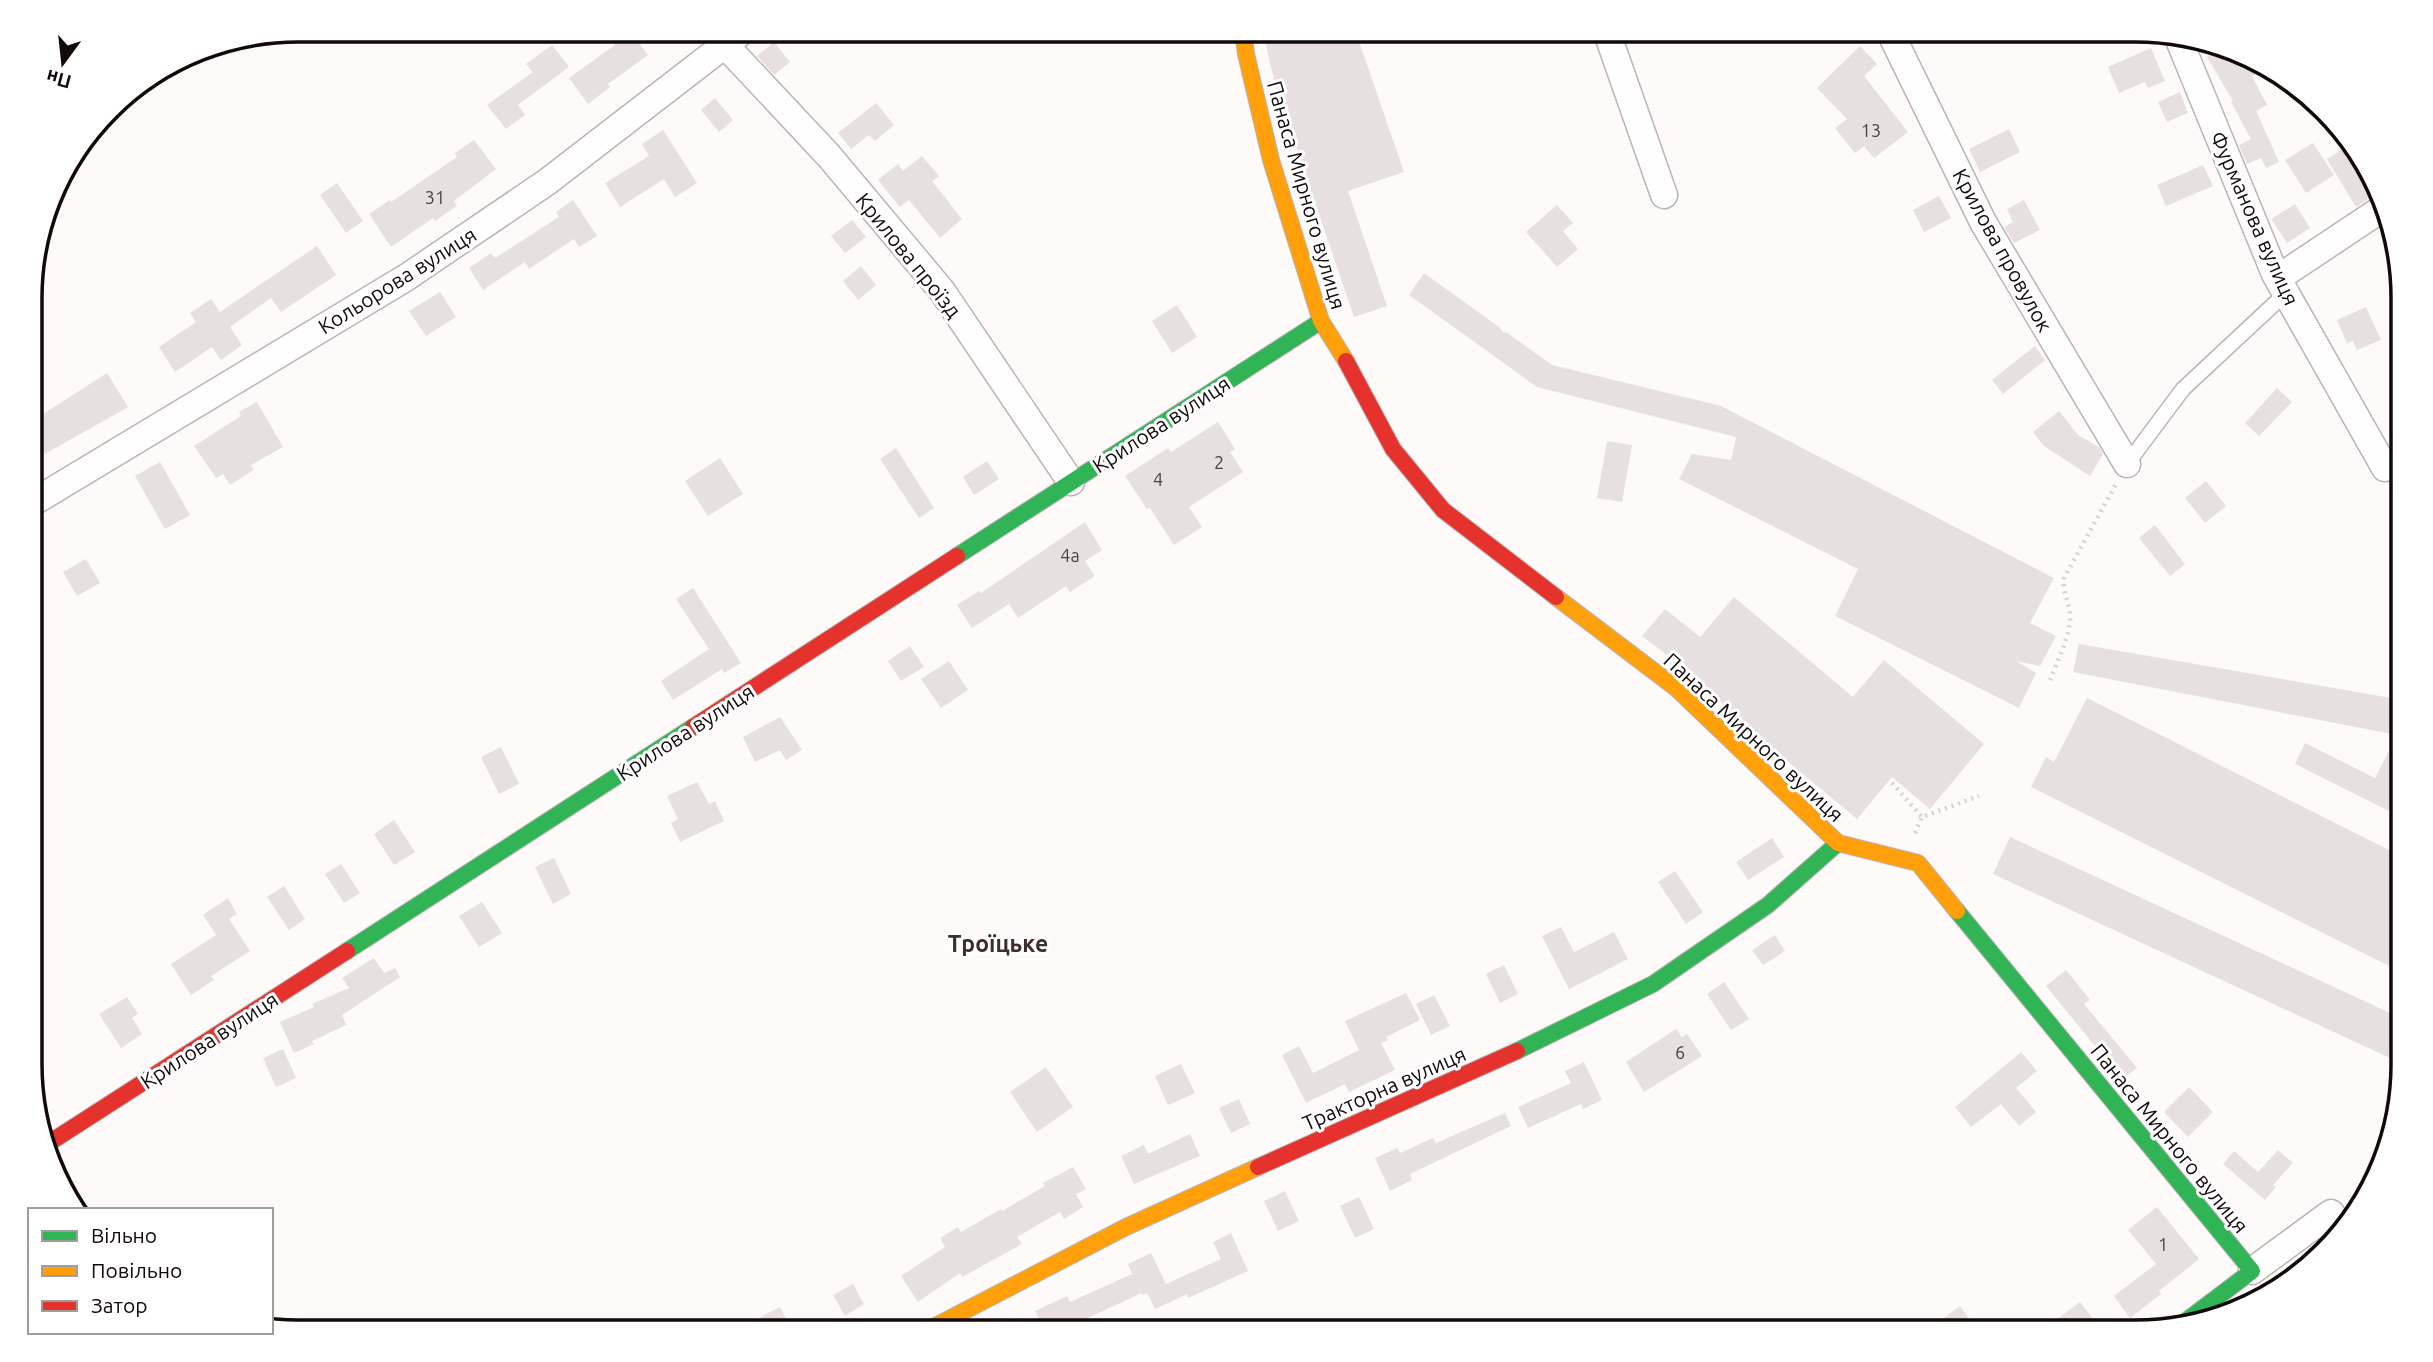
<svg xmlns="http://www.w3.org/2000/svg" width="2433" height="1362" font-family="Ubuntu,sans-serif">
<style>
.building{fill:#e8e0e0}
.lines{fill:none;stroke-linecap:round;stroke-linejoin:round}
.lane-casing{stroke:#bab4b4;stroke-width:17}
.street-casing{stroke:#bab4b4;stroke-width:29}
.fast-casing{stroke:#bab4b4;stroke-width:18}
.slow-casing{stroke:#bab4b4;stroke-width:18}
.jam-casing{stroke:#bab4b4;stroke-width:18}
.path{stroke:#d3d2d2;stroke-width:4.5;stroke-dasharray:2 5;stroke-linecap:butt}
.lane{stroke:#fffefe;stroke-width:14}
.street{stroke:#fffefe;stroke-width:26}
.fast{stroke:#30b455;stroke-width:16}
.slow{stroke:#ff9f0a;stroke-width:16}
.jam{stroke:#e5322d;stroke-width:16}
.labels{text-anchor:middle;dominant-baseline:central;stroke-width:6;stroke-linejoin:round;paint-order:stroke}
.number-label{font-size:18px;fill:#4b4242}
.street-label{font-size:21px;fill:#120909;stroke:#fff}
.neighbourhood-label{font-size:23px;font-weight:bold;fill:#3f2c2b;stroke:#fff}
.rim{fill:none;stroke:#120909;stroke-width:3.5}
</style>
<rect width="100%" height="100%" fill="#fdfaf9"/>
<g class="building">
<path d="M604 30H629L648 55 608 84 610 87 588 104 569 78 615 45Z"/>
<path d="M1306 30H1355L1404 172 1348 191 1387 306 1354 317 1276 88 1267 50 1266 43Z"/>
<path d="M774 42 790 62 774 75 757 56Z"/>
<path d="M552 45 569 67 518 105 525 115 506 129 487 105 533 72 526 64Z"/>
<path d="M1860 46 1877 64 1864 76 1908 132 1874 158 1864 146 1855 153 1835 128 1847 119 1817 88Z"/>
<path d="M2223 47 2269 66 2252 76 2267 105 2256 111 2279 162 2266 168 2261 158 2247 164 2239 145 2251 139 2231 102 2233 101 2207 57Z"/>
<path d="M2151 48 2165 81 2148 88 2145 82 2119 93 2108 67Z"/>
<path d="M2180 92 2188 113 2167 122 2158 102Z"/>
<path d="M715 98 733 120 719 132 701 110Z"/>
<path d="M876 103 894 125 875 141 869 135 851 149 838 133Z"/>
<path d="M2009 129 2020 152 1980 172 1969 149Z"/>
<path d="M663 130 697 183 675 197 664 179 620 207 605 183 649 156 642 144Z"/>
<path d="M474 140 496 169 454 201 457 206 435 221 433 218 391 247 369 214 390 200 391 202 457 157 455 153Z"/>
<path d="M2313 143 2334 175 2306 193 2285 160Z"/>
<path d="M2347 146 2368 178 2371 176 2379 192 2356 207 2327 159Z"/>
<path d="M922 156 939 176 932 181 962 219 940 238 909 200 900 207 878 180 898 164 903 171Z"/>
<path d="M2203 165 2213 186 2166 206 2157 185Z"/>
<path d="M337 183 363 221 346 233 320 195Z"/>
<path d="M1939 196 1951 218 1924 232 1913 210Z"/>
<path d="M573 200 597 236 579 247 574 239 529 269 525 262 483 290 469 268 491 253 495 258 559 217 556 212Z"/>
<path d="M2024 200 2040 230 2014 243 2004 227 2013 222 2007 209Z"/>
<path d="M2295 204 2310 228 2287 243 2271 219Z"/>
<path d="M1557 205 1573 223 1563 231 1578 249 1557 267 1526 232Z"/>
<path d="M852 220 866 237 845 253 831 236Z"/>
<path d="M317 246 336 275 281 312 271 298 230 327 242 345 221 360 212 347 175 372 159 347 196 322 190 313 211 299 220 312Z"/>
<path d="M861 266 876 285 858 300 843 281Z"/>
<path d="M1424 273 1499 327 1504 333 1506 332 1552 365 1721 406 2054 578 2030 623 2056 636 2040 666 2016 661 2036 673 2019 708 1835 616 1858 569 1679 479 1692 454 1731 460 1736 437 1537 387 1409 295Z"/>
<path d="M440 292 456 317 426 336 409 311Z"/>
<path d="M1177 305 1197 337 1172 353 1152 321Z"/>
<path d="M2366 307 2381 340 2357 350 2353 341 2347 343 2337 320Z"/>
<path d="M2035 346 2045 360 2003 394 1992 380Z"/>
<path d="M107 373 128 407 45 454 32 434V421Z"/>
<path d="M2277 388 2292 402 2259 436 2245 423Z"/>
<path d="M257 402 283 447 251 465 254 470 230 485 223 474 216 478 194 446 241 416 239 412Z"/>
<path d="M2059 411 2078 435 2099 447 2103 454 2090 476 2044 446 2033 432Z"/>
<path d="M1218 422 1235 449 1230 452 1243 472 1189 507 1202 527 1174 545 1150 508 1147 509 1125 476 1168 448 1171 452Z"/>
<path d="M1607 441 1632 445 1622 502 1597 498Z"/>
<path d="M896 448 934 508 919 518 880 459Z"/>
<path d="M720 458 743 494 708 516 685 481Z"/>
<path d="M987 461 999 479 974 495 963 477Z"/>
<path d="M160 462 190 515 165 529 135 476Z"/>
<path d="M2206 481 2226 506 2205 523 2185 498Z"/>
<path d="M1085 522 1102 550 1085 561 1095 576 1070 592 1066 586 1018 618 1009 604 972 628 957 605 979 591 981 593Z"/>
<path d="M2155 525 2185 564 2170 576 2139 538Z"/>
<path d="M86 559 100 583 77 596 63 572Z"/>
<path d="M693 588 741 663 724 673 722 669 673 700 661 681 709 649 676 599Z"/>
<path d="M1734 597 1853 697 1884 660 1984 744 1930 809 1892 777 1857 819 1751 731 1691 673 1642 636 1665 609 1700 637Z"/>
<path d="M2079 644 2403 700V818L2295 764 2305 743 2375 778 2397 735 2073 672Z"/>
<path d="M910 646 924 667 901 681 888 661Z"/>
<path d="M949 661 968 690 941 708 921 679Z"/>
<path d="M2087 698 2403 857V973L2031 787 2046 757 2054 762Z"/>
<path d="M780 717 802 750 786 760 780 750 755 762 743 737Z"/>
<path d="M501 747 519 784 499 794 481 757Z"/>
<path d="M697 782 709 804 715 801 724 821 680 842 671 823 678 819 667 796Z"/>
<path d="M394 820 415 852 394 865 374 834Z"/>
<path d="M2010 837 2403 1019V1064L1993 874Z"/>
<path d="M1772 838 1784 857 1748 880 1736 862Z"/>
<path d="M554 858 571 894 553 904 535 867Z"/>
<path d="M341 864 360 893 344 903 325 874Z"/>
<path d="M1675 871 1703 912 1686 924 1658 882Z"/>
<path d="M284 886 305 919 289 930 267 897Z"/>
<path d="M228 898 237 914 229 919 250 951 211 976 214 980 191 995 171 964 216 935 203 915Z"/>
<path d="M482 902 502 933 479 947 459 916Z"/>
<path d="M1561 927 1574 952 1614 932 1628 959 1569 989 1542 936Z"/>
<path d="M1775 935 1785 951 1763 965 1752 950Z"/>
<path d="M374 958 384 973 395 968 400 977 342 1015 346 1025 312 1041 314 1044 294 1053 280 1022 314 1007 312 1004 349 988 342 978Z"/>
<path d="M1504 965 1518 994 1500 1003 1486 974Z"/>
<path d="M2066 970 2090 1000 2084 1004 2137 1068 2122 1079 2046 986Z"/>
<path d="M1724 982 1749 1019 1731 1030 1707 994Z"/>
<path d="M1406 993 1420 1020 1386 1037 1388 1040 1381 1043 1395 1070 1349 1092 1345 1084 1306 1103 1282 1055 1299 1046 1313 1073 1359 1050 1345 1021Z"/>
<path d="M1434 995 1450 1026 1431 1035 1416 1004Z"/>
<path d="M127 997 138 1014 132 1018 142 1034 121 1048 99 1014Z"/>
<path d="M1676 1029 1682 1037 1687 1034 1702 1056 1644 1092 1626 1062Z"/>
<path d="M283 1049 296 1078 276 1087 263 1058Z"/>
<path d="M2021 1052 2037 1071 2016 1088 2036 1112 2019 1126 2001 1104 1971 1127 1955 1107Z"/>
<path d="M1584 1062 1602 1100 1583 1109 1581 1104 1528 1128 1518 1107 1571 1083 1565 1071Z"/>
<path d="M1181 1064 1195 1093 1168 1105 1155 1076Z"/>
<path d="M1046 1067 1073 1107 1037 1132 1010 1092Z"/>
<path d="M2189 1087 2213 1112 2188 1137 2164 1112Z"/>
<path d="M1239 1099 1250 1124 1231 1133 1219 1108Z"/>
<path d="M1505 1113 1511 1126 1410 1174 1412 1180 1390 1191 1375 1158 1397 1148 1400 1153 1433 1138 1436 1143Z"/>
<path d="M1190 1134 1200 1156 1134 1184 1121 1156 1144 1145 1148 1154Z"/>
<path d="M2278 1150 2293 1163 2273 1185 2276 1187 2265 1200 2223 1164 2234 1151 2258 1172Z"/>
<path d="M1073 1167 1086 1189 1076 1194 1083 1207 1064 1219 1060 1212 1017 1237 1022 1244 962 1277 960 1273 918 1302 901 1276 945 1247 940 1238 958 1227 961 1232 1001 1209 1002 1211 1045 1186 1043 1183Z"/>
<path d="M1285 1191 1299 1221 1278 1231 1264 1201Z"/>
<path d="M1359 1197 1374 1229 1355 1238 1340 1206Z"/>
<path d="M2157 1207 2199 1259 2159 1291 2161 1294 2130 1318 2114 1296 2156 1264 2128 1230Z"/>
<path d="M1231 1233 1248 1271 1188 1298 1187 1294 1155 1309 1147 1293 1143 1295 1142 1293 1079 1322 1084 1332H1045L1035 1311 1067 1296 1070 1302 1132 1274 1128 1264 1151 1253 1166 1284 1221 1259 1213 1242Z"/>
<path d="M853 1284 864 1304 845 1316 833 1295Z"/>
<path d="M2080 1302 2094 1320 2077 1332H2040Z"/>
<path d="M1960 1306 1979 1332H1925Z"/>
<path d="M780 1307 793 1332H768L760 1317Z"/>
</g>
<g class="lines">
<defs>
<path id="lane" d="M2127 464 2183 389 2286 293"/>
<g id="street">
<path d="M1606 30 1664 195"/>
<path d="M1889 30 1983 222 2127 464"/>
<path d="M2177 35 2275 274 2385 468"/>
<path d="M725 45 829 156 942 291 1071 482"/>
<path d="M2278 278 2386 206"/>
<path d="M32 503 407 277 547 182 744 30"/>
<path d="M2252 1271 2331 1213 2340 1227"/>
</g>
<g id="fast">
<path d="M957 556 1321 321"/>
<path d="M1957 911 2252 1271 2178 1327"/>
<path d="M347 951 693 727"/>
<path d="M1517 1051 1653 984 1768 905 1838 843"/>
</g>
<g id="slow">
<path d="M1243 30 1246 54 1271 160 1321 321 1346 361"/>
<path d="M1556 597 1676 688 1838 843 1918 863 1957 911"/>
<path d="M924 1332 1126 1227 1258 1167"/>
</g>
<g id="jam">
<path d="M1346 361 1393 449 1443 510 1556 597"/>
<path d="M693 727 957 556"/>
<path d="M49 1143 347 951"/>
<path d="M1258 1167 1517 1051"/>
</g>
</defs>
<use href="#lane" class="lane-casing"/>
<use href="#street" class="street-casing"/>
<use href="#fast" class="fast-casing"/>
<use href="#slow" class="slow-casing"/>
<use href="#jam" class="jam-casing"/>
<g class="path">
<path d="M2050 680C2057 662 2068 640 2070 621 2072 606 2062 595 2064 578L2116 484"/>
<path d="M1892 783 1922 817"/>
<path d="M1915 833 1922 817 1979 796"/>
</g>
<use href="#lane" class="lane"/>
<use href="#street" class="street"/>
<use href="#fast" class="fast"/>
<use href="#slow" class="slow"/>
<use href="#jam" class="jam"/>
</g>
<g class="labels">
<g class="number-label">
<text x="1871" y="130">13</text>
<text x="435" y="197">31</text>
<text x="1219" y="462">2</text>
<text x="1158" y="479">4</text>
<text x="1070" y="555">4а</text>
<text x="1680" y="1052">6</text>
<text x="2163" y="1244">1</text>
</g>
<g class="street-label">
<text transform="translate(1307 195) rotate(74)">Панаса Мирного вулиця</text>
<text transform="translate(2255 218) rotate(66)">Фурманова вулиця</text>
<text transform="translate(2003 250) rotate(61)">Крилова провулок</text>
<text transform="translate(909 255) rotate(51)">Крилова проїзд</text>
<text transform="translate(397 280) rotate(-32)">Кольорова вулиця</text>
<text transform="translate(1161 424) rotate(-33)">Крилова вулиця</text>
<text transform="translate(685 732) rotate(-33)">Крилова вулиця</text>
<text transform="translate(1754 737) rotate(43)">Панаса Мирного вулиця</text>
<text transform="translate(209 1040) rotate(-33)">Крилова вулиця</text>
<text transform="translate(1384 1088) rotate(-24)">Тракторна вулиця</text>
<text transform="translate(2170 1138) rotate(51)">Панаса Мирного вулиця</text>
</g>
<g class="neighbourhood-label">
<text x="998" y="943">Троїцьке</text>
</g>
</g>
<path d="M0 0H2433V1362H0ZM298 42H2135A256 256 0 0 1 2391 298V1064A256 256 0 0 1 2135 1320H298A256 256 0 0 1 42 1064V298A256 256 0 0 1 298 42Z" fill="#fff" fill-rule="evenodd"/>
<path class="rim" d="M298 42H2135A256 256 0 0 1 2391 298V1064A256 256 0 0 1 2135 1320H298A256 256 0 0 1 42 1064V298A256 256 0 0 1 298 42Z"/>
<rect x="28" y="1208" width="245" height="126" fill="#ffffff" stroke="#a09d9d" stroke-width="2"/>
<rect x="42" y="1231" width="35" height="10" fill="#30b455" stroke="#a09d9d" stroke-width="2"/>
<text x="91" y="1243" font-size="21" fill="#120909">Вільно</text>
<rect x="42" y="1266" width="35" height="10" fill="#ff9f0a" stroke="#a09d9d" stroke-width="2"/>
<text x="91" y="1278" font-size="21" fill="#120909">Повільно</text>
<rect x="42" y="1301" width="35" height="10" fill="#e5322d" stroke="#a09d9d" stroke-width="2"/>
<text x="91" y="1313" font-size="21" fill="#120909">Затор</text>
<g transform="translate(63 63) rotate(195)" stroke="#ffffff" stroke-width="5" paint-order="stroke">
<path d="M0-5L12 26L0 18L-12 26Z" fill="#120909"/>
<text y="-10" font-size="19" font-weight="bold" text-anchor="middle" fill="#120909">Пн</text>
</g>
</svg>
